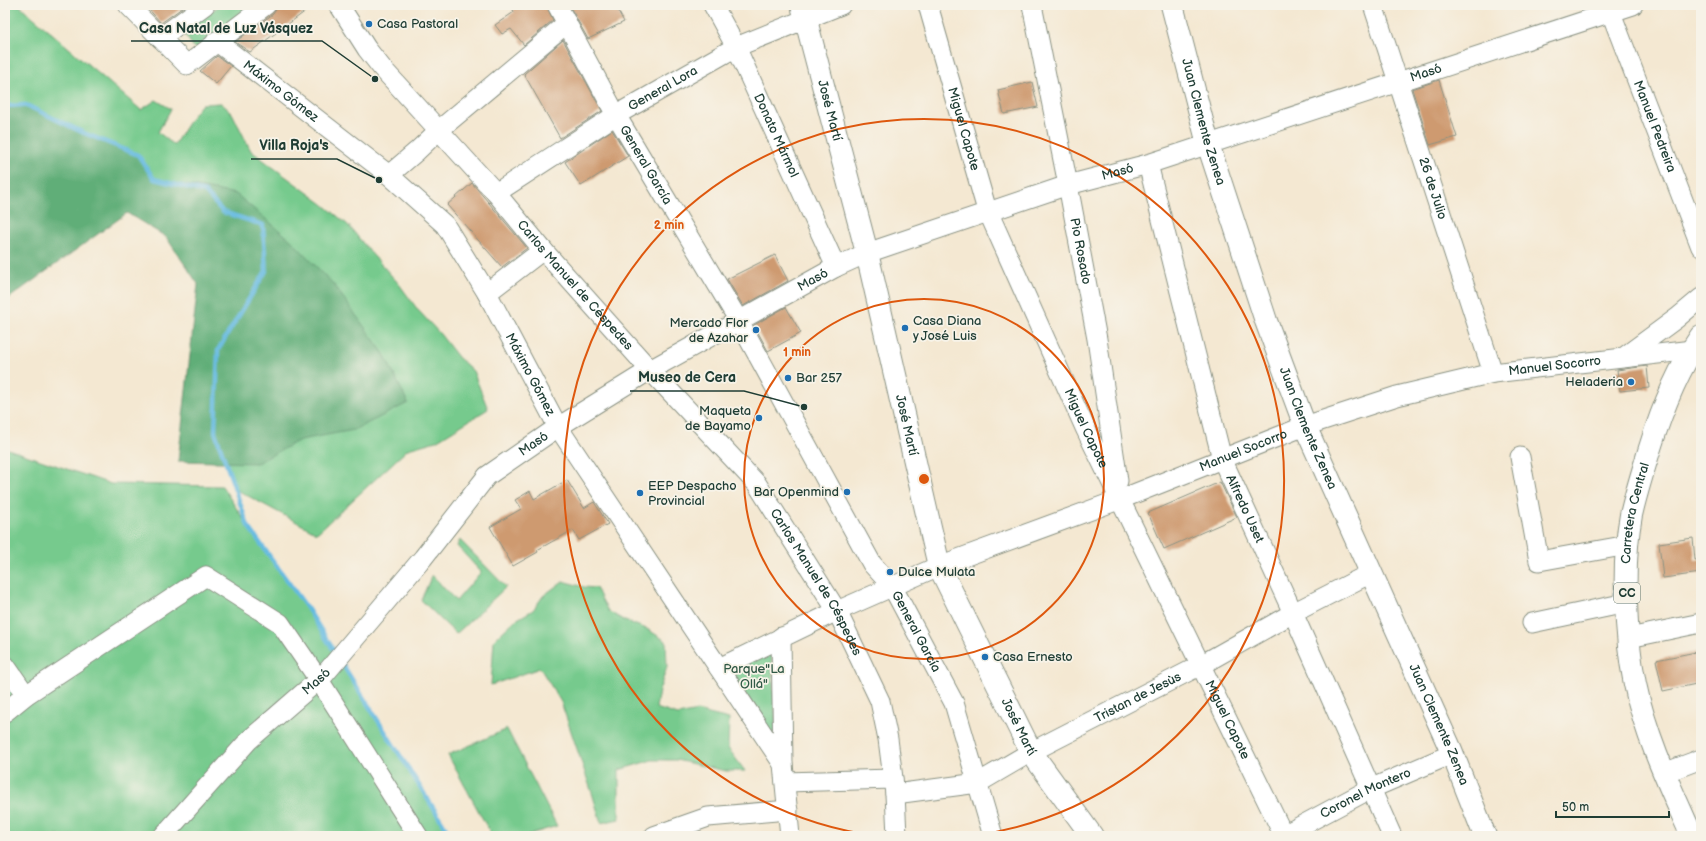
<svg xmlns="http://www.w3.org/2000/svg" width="1706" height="841" font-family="'Balsamiq Sans',sans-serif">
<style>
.green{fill:#76ca8d;stroke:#4a8460}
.forest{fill:#60ae78;stroke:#407656}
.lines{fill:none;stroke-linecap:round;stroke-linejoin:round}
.stream{stroke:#64bae1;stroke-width:4.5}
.building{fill:#ce9a6f}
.minor-casing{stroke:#8a9283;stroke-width:21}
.major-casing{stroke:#8a9283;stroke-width:24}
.highway-casing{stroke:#8a9283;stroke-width:24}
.minor{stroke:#fff;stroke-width:19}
.major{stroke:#fff;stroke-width:22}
.highway{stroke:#fff;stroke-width:22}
.ring{fill:none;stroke:#de580e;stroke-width:2}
.poi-dot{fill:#1f6fb2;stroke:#f7f3e8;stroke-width:1.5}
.labels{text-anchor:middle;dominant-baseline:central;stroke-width:3.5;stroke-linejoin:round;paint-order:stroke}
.shield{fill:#f7f3e8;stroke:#60746a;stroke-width:1}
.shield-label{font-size:12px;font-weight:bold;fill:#1f3d34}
.poi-label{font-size:13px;fill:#1f3d34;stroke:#f7f3e8;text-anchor:start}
.street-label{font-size:13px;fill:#1f3d34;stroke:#f7f3e8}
.park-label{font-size:13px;fill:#305946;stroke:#f7f3e8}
.centre{fill:#de580e;stroke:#f7f3e8;stroke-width:2}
.ring-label{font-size:12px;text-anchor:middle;font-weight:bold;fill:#de580e;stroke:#f7f3e8;stroke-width:3.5;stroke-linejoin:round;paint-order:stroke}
.leader{fill:none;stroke:#1f3d34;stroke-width:1.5}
.callout-dot{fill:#1f3d34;stroke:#f7f3e8;stroke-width:1.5}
.callout-label{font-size:14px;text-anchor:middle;font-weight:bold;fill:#1f3d34;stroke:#f7f3e8;stroke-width:3.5;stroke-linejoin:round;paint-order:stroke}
</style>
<rect width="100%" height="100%" fill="#f7f3e8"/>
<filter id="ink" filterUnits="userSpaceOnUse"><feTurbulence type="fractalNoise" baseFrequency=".025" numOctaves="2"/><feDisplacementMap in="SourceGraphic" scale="8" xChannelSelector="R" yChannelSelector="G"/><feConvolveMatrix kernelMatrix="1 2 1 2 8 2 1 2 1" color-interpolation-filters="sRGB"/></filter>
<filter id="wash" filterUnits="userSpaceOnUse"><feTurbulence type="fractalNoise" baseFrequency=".012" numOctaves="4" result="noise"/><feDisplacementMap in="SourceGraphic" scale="16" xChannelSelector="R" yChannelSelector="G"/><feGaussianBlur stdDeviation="0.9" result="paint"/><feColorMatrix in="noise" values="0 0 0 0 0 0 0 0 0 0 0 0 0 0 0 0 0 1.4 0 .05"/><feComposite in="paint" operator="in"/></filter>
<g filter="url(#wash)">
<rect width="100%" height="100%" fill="#f4e8d2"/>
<g class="green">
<path d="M5 5H19L141 110 156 100 171 109 158 132 174 145 193 115 202 104 221 103 232 113 251 151 323 204 348 225 372 254 399 284 418 310 440 334 458 357 473 371 488 409 436 441 408 449 317 533 235 489 215 432 266 271 154 179 138 155 84 133 26 105 5 106Z"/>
<path d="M220 5H255L195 49 183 32Z"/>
<path d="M5 448 111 484 222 486 248 526 307 608 433 807 448 836H5Z"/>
<path d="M460 540 506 587 456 634 421 600 432 575 456 601 481 572 457 546Z"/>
<path d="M563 581 584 587 596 588 608 611 625 621 647 629 666 641 667 667 659 691 656 708 678 715 697 711 729 719 728 748 745 771H726L676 760H652L619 770V819L601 823 593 796 561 702 540 668 491 685 494 640 514 621 533 610 543 596Z"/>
<path d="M771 651 777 741 728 669Z"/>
<path d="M507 729 557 826 524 836H492L448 755Z"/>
</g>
<path class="forest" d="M26 105 84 133 138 155 154 179 236 194 292 241 334 285 384 354 408 403 354 430 300 440 257 463 178 461 198 284 166 237 127 213 5 301V106Z"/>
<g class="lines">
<g class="stream">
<path d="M5 106 26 105 84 133 138 155 154 179 205 192 223 212 263 225 266 271 218 350 215 432 248 526 307 608 336 654"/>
<path d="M341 662 451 836"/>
</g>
</g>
<g id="blocks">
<g class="building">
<path d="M145 5H186L161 23Z"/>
<path d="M279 5H314L250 52 235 42 273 14Z"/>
<path d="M511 5H546L553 20 524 45 511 29 502 34 495 25 514 12Z"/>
<path d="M569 5H615L624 22 588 39Z"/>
<path d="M563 40 602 111 560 138 524 74Z"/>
<path d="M217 56 231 66 216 84 200 71Z"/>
<path d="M1439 80 1457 137 1430 145 1412 89Z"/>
<path d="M1032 82 1038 107 1004 114 998 90Z"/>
<path d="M612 130 628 156 581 186 565 162Z"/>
<path d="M472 183 527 248 502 267 447 205Z"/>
<path d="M775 255 788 281 743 306 727 279Z"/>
<path d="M786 307 801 333 768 351 754 325Z"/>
<path d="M1647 366 1649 388 1620 391 1617 370Z"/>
<path d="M567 480 584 508 594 502 608 524 579 540 573 530 537 550 538 552 513 566 490 527 521 509 515 500 530 491 534 499Z"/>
<path d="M1220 482 1237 517 1164 549 1148 513Z"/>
<path d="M1693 538 1695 560 1701 559V573L1663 578 1659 543Z"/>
<path d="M1701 651V683L1663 691 1656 660Z"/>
</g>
</g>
</g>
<g filter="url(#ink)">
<use href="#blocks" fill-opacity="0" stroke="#8a9283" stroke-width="1"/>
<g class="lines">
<defs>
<g id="minor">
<path d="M128 5 187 65 266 5"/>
<path id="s1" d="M339 5 367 49 382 68 496 193 543 250 650 370 757 484 837 611 880 701 888 739 895 794 897 836"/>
<path id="s2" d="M557 5 616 115 739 321 872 564 892 586 954 703 993 836"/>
<path id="s3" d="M713 5 736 47 836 267"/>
<path id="s4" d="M928 5 986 207 1086 430 1284 836"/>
<path id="s5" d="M1032 5 1068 185 1097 339 1118 481"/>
<path id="s6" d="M1373 5 1493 373"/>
<path id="s7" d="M1608 5 1701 247"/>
<path d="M160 38 205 5"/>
<path id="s8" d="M216 41 389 175 445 225 487 293 558 427 783 764"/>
<path id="s9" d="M1148 164 1222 459 1293 613 1392 836"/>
<path d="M389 175 417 151 439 130 567 23"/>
<path id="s10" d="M496 193 616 115 736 47 841 5"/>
<path d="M487 293 543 250"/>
<path d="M1624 357 1677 318 1701 298"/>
<path d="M1520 457 1539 561 1628 545"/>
<path d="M1532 623 1626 603"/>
<path d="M781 637 783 764 790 836"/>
<path d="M1629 638 1701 623"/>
<path d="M5 665 26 695"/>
<path id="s11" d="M719 668 837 611 939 566 1121 499 1305 426 1397 396 1493 373 1701 349"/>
<path d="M5 712 26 695 206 576 280 623 319 680 418 836"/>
<path d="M1664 773 1701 759"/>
<path d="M785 782 893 779"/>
<path id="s12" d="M895 794 978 783 1031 752 1201 665 1293 613 1371 573"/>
<path id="s13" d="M163 836 249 740 324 675 423 558 487 476 558 427 650 370 836 267 867 253 1068 185 1148 164 1633 5"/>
<path d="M654 836 708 817 788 810"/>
<path id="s14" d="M1282 836 1370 789 1452 754"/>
</g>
<g id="major">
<path id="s15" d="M802 5 867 253 939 566 1031 752 1092 836"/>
<path id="s16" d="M1172 5 1208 144 1266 321 1305 426 1451 750 1485 836"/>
</g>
<g id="highway">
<path id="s17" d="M1692 836C1670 787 1646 737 1635 684 1625 636 1622 563 1631 515 1636 493 1643 471 1650 448 1662 409 1677 371 1701 336"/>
</g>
</defs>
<use href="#minor" class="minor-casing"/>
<use href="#major" class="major-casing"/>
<use href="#highway" class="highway-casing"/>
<use href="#minor" class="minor"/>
<use href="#major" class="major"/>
<use href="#highway" class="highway"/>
</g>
</g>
<g class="ring">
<circle cx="924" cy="479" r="180"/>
<path d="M877 836A360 360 0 1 1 971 836"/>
</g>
<g class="poi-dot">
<circle cx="369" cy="24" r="4"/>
<circle cx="905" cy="328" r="4"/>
<circle cx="756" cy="330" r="4"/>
<circle cx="788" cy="378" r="4"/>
<circle cx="1631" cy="382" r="4"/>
<circle cx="759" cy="418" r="4"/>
<circle cx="847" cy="492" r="4"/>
<circle cx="640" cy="493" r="4"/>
<circle cx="890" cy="572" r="4"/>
<circle cx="985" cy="657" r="4"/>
</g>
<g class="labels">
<rect class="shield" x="1614" y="583" width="26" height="20" rx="3"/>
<g class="shield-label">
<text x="1627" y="593">CC</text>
</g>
<g class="poi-label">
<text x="377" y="24">Casa Pastoral</text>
<text x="913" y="321">Casa Diana<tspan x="913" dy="15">y José Luis</tspan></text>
<text x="748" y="323" text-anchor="end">Mercado Flor<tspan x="748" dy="15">de Azahar</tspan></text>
<text x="796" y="378">Bar 257</text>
<text x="1623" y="382" text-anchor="end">Heladeria</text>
<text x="751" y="411" text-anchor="end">Maqueta<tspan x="751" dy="15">de Bayamo</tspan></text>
<text x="648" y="486">EEP Despacho<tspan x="648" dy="15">Provincial</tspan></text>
<text x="839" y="492" text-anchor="end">Bar Openmind</text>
<text x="898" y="572">Dulce Mulata</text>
<text x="993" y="657">Casa Ernesto</text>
</g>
<g class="street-label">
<text stroke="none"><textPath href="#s13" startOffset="1514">Masó</textPath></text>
<text stroke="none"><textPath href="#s10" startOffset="197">General Lora</textPath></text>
<text stroke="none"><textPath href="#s8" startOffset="82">Máximo Gómez</textPath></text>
<text stroke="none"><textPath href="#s15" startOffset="109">José Martí</textPath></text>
<text stroke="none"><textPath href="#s16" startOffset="121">Juan Clemente Zenea</textPath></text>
<text stroke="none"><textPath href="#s7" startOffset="130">Manuel Pedreira</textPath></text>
<text stroke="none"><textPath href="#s4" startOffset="129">Miguel Capote</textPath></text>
<text stroke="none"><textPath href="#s3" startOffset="145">Donato Mármol</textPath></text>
<text stroke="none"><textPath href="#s2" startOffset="183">General García</textPath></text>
<text stroke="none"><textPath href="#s13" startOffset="1190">Masó</textPath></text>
<text stroke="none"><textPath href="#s6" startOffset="193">26 de Julio</textPath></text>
<text stroke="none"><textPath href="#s5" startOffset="251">Pio Rosado</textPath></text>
<text stroke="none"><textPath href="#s13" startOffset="866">Masó</textPath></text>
<text stroke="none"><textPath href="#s1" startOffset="367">Carlos Manuel de Céspedes</textPath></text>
<text stroke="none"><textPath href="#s11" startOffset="892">Manuel Socorro</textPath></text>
<text stroke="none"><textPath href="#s8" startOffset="466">Máximo Gómez</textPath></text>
<text stroke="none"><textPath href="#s15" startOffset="433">José Martí</textPath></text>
<text stroke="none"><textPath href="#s4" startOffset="453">Miguel Capote</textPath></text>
<text stroke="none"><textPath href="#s16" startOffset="445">Juan Clemente Zenea</textPath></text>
<text stroke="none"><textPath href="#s13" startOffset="542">Masó</textPath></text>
<text stroke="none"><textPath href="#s11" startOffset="568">Manuel Socorro</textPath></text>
<text stroke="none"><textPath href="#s9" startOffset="359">Alfredo Uset</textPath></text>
<text stroke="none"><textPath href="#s17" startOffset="335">Carretera Central</textPath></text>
<text stroke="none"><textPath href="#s1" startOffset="751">Carlos Manuel de Céspedes</textPath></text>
<text stroke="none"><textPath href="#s2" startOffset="723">General García</textPath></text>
<text stroke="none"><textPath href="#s13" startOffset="218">Masó</textPath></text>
<text stroke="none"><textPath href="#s12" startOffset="265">Tristan de Jesùs</textPath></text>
<text stroke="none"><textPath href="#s4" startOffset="777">Miguel Capote</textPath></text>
<text stroke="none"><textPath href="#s16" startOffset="769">Juan Clemente Zenea</textPath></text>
<text stroke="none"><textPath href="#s15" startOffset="757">José Martí</textPath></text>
<text stroke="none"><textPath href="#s14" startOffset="94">Coronel Montero</textPath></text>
</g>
<g class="park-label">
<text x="754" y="669">Parque"La<tspan x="754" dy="15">Ollá"</tspan></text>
</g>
</g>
<circle cx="924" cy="479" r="6" class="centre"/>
<g class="ring-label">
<text x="669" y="229">2 min</text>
<text x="797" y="356">1 min</text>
</g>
<path class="leader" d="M375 79L322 41H131M379 180L337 159H251M804 407L744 391H630"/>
<g class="callout-dot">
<circle cx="375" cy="79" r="4"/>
<circle cx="379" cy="180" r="4"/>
<circle cx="804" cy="407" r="4"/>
</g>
<g class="callout-label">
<text x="226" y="33">Casa Natal de Luz Vásquez</text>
<text x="294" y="150">Villa Roja's</text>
<text x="687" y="382">Museo de Cera</text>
</g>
<rect width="1706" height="841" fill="none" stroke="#f7f3e8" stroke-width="20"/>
<path d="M1556 811v6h113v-6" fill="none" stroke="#1f3d34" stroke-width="2"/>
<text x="1562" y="811" font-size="12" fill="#1f3d34" stroke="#f7f3e8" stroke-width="3" paint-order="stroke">50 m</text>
</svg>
